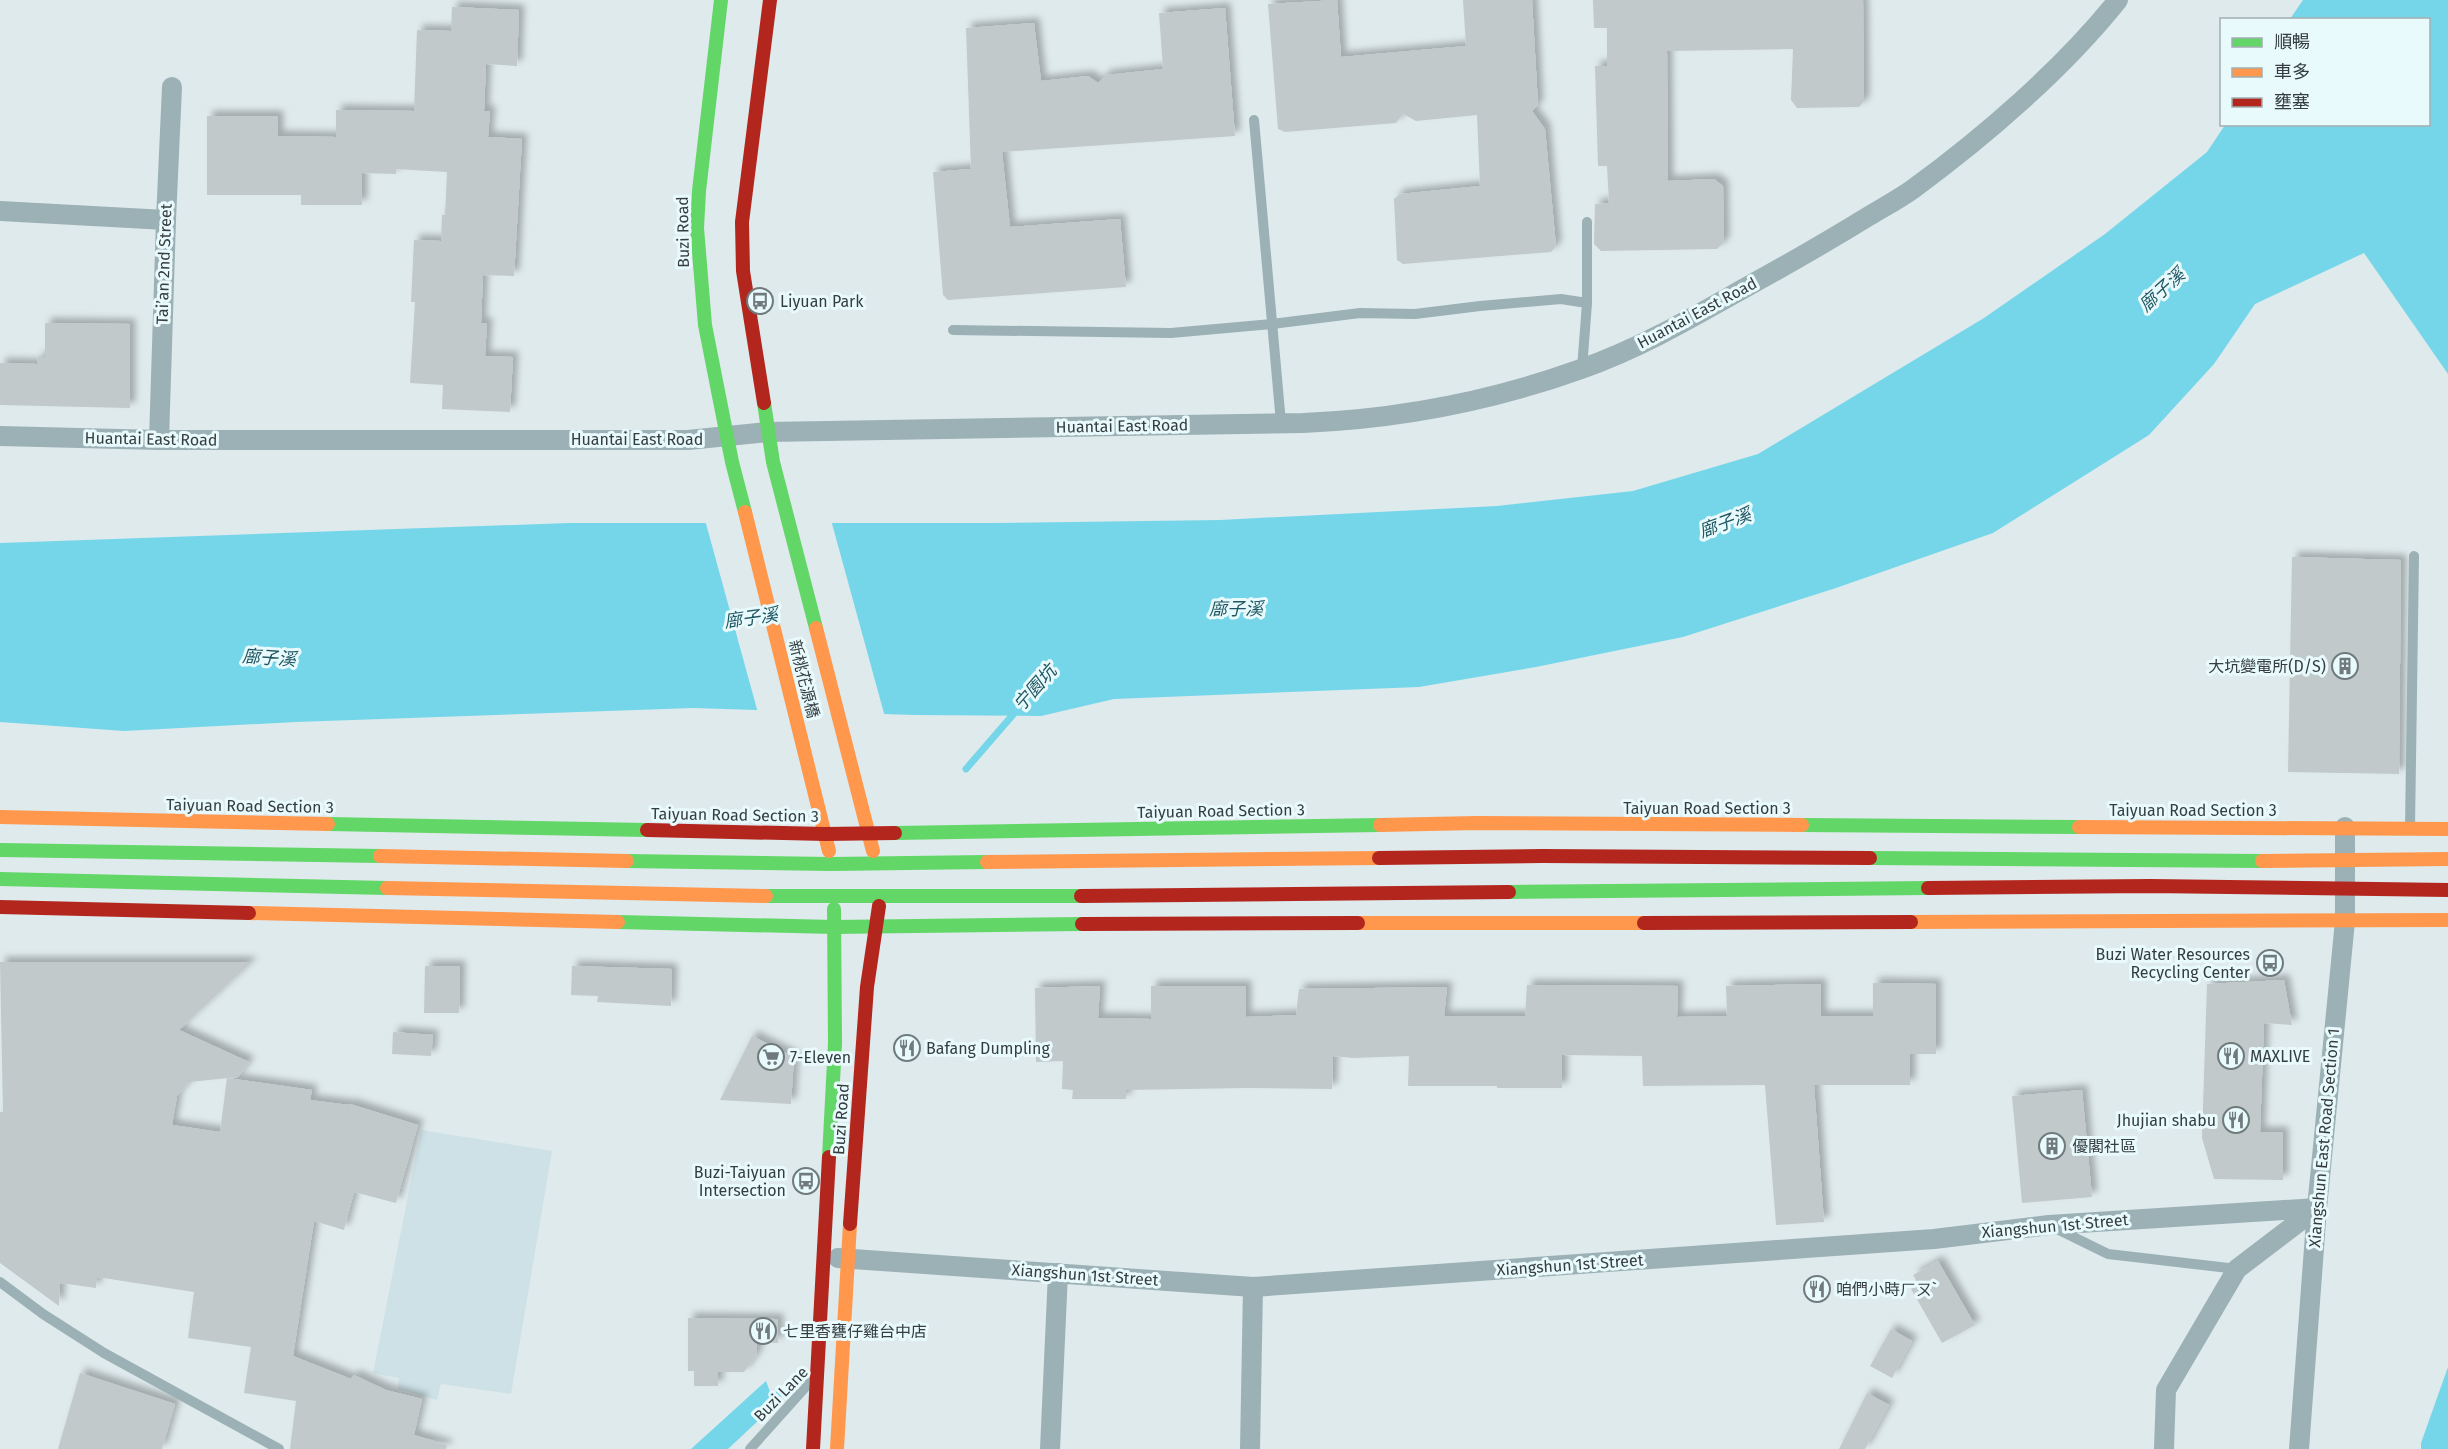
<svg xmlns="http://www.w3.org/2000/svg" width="2448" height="1449" font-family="'Fira Sans','Noto Sans TC',sans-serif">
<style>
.built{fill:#cde1e6}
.water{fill:#75d6ea}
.pier{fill:#dfeaec}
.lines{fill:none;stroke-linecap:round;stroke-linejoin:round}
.stream{stroke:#75d6ea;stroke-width:7}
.building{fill:#c1c9cb;filter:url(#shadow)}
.lane{stroke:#9cb1b5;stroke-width:10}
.street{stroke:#9cb1b5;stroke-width:20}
.fast{stroke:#63d668;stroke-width:14}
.slow{stroke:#ff974d;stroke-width:14}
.jam{stroke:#b3261e;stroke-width:14}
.labels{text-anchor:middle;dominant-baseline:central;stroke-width:6;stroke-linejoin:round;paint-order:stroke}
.street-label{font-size:16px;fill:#353d3f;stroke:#e9fafd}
.poi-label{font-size:16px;fill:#353d3f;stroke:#e9fafd;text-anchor:start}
.water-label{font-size:18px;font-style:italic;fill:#1f5661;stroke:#e9fafd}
</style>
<defs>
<filter id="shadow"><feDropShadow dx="5.5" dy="-5.5" stdDeviation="3" flood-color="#0004"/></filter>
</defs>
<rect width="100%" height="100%" fill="#dfeaec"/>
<path class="built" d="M421 1130 552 1151 511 1394 441 1384 437 1400 398 1389 399 1378 373 1373Z"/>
<g class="water">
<path d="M2303 0H2448V374L2364 253 2255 304 2214 364 2149 435 1993 533 1836 588 1683 637 1536 667 1419 687 1114 699 1041 716 915 715 693 708 296 722 124 731 0 722V543L569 523H994L1220 520 1497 506 1633 491 1758 454 1984 318 2105 234 2207 152 2225 125 2428 124V20L2290 19Z"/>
<path d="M2448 1367V1449H2421V1443Z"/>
<path d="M766 1381 775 1405 728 1449H691Z"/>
</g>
<path class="pier" d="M705 520H831L885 717 758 713Z"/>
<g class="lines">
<g class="stream">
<path d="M966 769 1017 710"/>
<path d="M767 1403 780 1393"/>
</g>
</g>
<g class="building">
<path d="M1337 0 1341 57 1466 46 1463 0H1532L1538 105 1532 111 1545 129 1556 246 1551 252 1403 264 1397 260 1394 199 1400 194 1480 186 1477 115 1416 121 1403 114 1396 123 1285 132 1278 129 1268 4Z"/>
<path d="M1593 0H1863L1864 101 1859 107 1797 108 1791 100 1793 49 1667 51 1668 181 1714 179 1723 186 1724 242 1717 249 1601 251 1594 244 1595 204 1609 203 1607 166H1598L1595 66H1607V28H1594Z"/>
<path d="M452 7 519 10 517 66 486 64 484 111H490L488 137 522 139 514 276 483 275 481 323H487L485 356 513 357 510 412 442 409 443 385 410 383 415 302H411L414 240 441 241 442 215H445L447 172 396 169V174L362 173V205H301V195H207V116H278V136L336 137V110L414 111 417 30 451 31Z"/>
<path d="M1225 8 1235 136 1002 152 1010 227 1120 219 1126 287 948 300 943 295 933 172 971 169 966 28 1034 23 1041 81 1088 76 1098 83 1106 75 1163 69 1159 13Z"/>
<path d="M45 323 130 324V408L0 405V363L37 364 38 357H45Z"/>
<path d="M2292 557 2401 560 2399 774 2288 772Z"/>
<path d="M0 962H252L179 1030 249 1062 238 1077 189 1082 177 1096 172 1125 220 1132 227 1078 312 1090 310 1100 349 1105 350 1104 418 1125 396 1203 354 1192 344 1230 314 1221 293 1356 351 1379 354 1375 386 1390 422 1399 414 1435 447 1445 446 1449H290L296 1401 244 1393 251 1347 188 1338 194 1292 97 1277 96 1288 60 1283 59 1306 0 1263V1112H3Z"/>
<path d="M425 966H460L459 1013H424Z"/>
<path d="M572 966 672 969 671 1006 597 1002 598 996 571 995Z"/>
<path d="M2284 980 2292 1025 2264 1023 2260 1132H2283V1180L2214 1179 2202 1138 2207 984Z"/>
<path d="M1873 983 1936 984V1054H1910V1085H1814L1824 1222 1776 1225 1765 1085 1643 1086 1642 1056 1562 1055V1088H1497V1086H1408L1409 1056 1353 1058 1333 1056 1332 1089 1246 1088 1126 1090V1099H1072L1073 1090 1062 1089 1063 1061 1036 1062 1035 988 1100 986 1098 1018 1151 1019V986H1246V1017L1296 1015 1299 989 1447 987 1444 1016H1525L1527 985 1678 986 1677 1017 1727 1016 1726 986 1821 984V1016H1873Z"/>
<path d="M393 1032 433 1035 431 1056 392 1054Z"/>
<path d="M752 1036 794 1057 791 1104 720 1100Z"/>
<path d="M2082 1090 2092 1197 2022 1203 2012 1096Z"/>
<path d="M1938 1261 1975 1325 1942 1343 1911 1289 1919 1285 1913 1275Z"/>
<path d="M688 1318 778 1319V1343L757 1342V1354L744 1372H718V1386H694V1371H688Z"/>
<path d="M1891 1329 1912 1341 1892 1378 1870 1366Z"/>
<path d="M80 1373 175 1404 162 1449H58Z"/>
<path d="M1867 1393 1889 1405 1865 1449H1839Z"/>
</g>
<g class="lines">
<g class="lane">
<path d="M1254 120 1281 423"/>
<path d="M1587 303V222"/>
<path d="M953 330 1171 333 1272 324 1360 313 1415 314 1480 306 1561 299 1587 303 1582 369"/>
<path d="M2410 828 2414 556"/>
<path d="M2055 1228 2108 1254 2237 1269"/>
<path d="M0 1282 43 1314 104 1353 279 1449"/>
<path d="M750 1449 811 1381"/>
</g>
<g class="street">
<path d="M0 211 166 220"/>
<path d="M0 436 159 440H688L768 432 1303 423C1397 419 1492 401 1581 369 1641 348 1695 316 1750 285 1790 263 1830 240 1869 216 1884 207 1899 199 1913 189 1984 137 2063 69 2118 0"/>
<path d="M159 440 166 220 172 87"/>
<path d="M838 1258 1253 1287 1934 1239 2049 1225 2317 1208"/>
<path d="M1050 1449 1058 1273"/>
<path d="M1250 1449 1253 1287"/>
<path d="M2164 1449 2166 1390 2237 1269 2317 1208"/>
<path d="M2299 1449 2317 1208 2345 921V827"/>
</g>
<g class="fast">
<path d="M721 0 699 191 697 228 705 325 732 462 745 512"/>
<path d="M764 403 773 462 816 628"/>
<path d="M328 824 647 830"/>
<path d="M1802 825 2079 827"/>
<path d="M895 833 1380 825"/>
<path d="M0 850 380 856"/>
<path d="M1870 858 2262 861"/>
<path d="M627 861 831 864 987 862"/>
<path d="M0 879 387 888"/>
<path d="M1509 892 1928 888"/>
<path d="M766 896H1081"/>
<path d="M618 922 834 927 1082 924"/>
<path d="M829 1157 835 1043 834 909"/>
</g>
<g class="slow">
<path d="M745 512 829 851"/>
<path d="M816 628 873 851"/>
<path d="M0 817 328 824"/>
<path d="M1380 825 1477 823 1802 825"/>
<path d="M2079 827 2448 829"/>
<path d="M380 856 627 861"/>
<path d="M2262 861 2448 859"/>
<path d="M987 862 1379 858"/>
<path d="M387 888 766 896"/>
<path d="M249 913 618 922"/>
<path d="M1911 922 2448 920"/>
<path d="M1358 923H1644"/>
<path d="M837 1449 850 1224"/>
</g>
<g class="jam">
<path d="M764 403 743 271 742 222 770 0"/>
<path d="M647 830 825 834 895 833"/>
<path d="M1379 858 1542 856 1870 858"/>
<path d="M1928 888 2150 886 2448 890"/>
<path d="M1081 896 1509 892"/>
<path d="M0 907 249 913"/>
<path d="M1644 923 1911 922"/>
<path d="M1082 924 1358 923"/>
<path d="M850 1224 867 987 879 906"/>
<path d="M813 1449 829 1157"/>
</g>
</g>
<defs>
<symbol id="bus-ring" viewBox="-11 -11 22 22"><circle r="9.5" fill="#e9fafd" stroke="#707a7c" stroke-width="1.5"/><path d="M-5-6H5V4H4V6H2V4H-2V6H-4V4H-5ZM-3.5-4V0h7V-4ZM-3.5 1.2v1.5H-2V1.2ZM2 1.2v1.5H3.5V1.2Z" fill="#707a7c"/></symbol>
<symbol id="building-ring" viewBox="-11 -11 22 22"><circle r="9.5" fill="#e9fafd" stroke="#707a7c" stroke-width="1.5"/><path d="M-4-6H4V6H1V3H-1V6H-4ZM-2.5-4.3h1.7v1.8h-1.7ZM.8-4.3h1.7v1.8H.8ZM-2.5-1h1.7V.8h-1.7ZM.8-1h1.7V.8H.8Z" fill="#707a7c"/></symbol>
<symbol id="restaurant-ring" viewBox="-11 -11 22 22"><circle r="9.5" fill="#e9fafd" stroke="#707a7c" stroke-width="1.5"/><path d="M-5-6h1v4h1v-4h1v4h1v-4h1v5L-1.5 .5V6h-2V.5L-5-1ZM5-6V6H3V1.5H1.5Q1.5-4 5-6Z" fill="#707a7c"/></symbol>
<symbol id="supermarket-ring" viewBox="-11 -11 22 22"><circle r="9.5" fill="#e9fafd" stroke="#707a7c" stroke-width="1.5"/><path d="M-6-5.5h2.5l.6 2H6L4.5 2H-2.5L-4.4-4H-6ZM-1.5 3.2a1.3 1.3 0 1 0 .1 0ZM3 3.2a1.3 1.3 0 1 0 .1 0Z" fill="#707a7c"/></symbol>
</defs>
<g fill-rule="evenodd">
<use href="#bus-ring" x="745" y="286" width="30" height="30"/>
<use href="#building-ring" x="2330" y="651" width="30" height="30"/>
<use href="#bus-ring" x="2255" y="948" width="30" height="30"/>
<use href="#restaurant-ring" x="892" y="1033" width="30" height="30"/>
<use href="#restaurant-ring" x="2216" y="1041" width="30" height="30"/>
<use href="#supermarket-ring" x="756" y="1042" width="30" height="30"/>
<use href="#restaurant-ring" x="2221" y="1105" width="30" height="30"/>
<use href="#building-ring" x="2037" y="1131" width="30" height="30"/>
<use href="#bus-ring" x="791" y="1166" width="30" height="30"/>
<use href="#restaurant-ring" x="1802" y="1274" width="30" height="30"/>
<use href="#restaurant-ring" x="748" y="1316" width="30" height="30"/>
</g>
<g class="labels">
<g class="street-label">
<text transform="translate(683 232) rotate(-91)">Buzi Road</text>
<text transform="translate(164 264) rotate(-88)">Tai’an 2nd Street</text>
<text transform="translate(1697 313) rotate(-28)">Huantai East Road</text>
<text transform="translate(1122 426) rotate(-1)">Huantai East Road</text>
<text transform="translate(151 439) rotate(1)">Huantai East Road</text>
<text x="637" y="439">Huantai East Road</text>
<text transform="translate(804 679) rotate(76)">新桃花源橋</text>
<text transform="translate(250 806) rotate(1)">Taiyuan Road Section 3</text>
<text x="1707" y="808">Taiyuan Road Section 3</text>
<text x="2193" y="810">Taiyuan Road Section 3</text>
<text transform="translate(1221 811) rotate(-1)">Taiyuan Road Section 3</text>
<text transform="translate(735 815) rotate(1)">Taiyuan Road Section 3</text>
<text transform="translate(841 1119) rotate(-86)">Buzi Road</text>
<text transform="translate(2324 1138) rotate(-85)">Xiangshun East Road Section 1</text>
<text transform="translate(2055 1226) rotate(-5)">Xiangshun 1st Street</text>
<text transform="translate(1570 1265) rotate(-4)">Xiangshun 1st Street</text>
<text transform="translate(1085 1275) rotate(4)">Xiangshun 1st Street</text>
<text transform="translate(781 1394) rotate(-46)">Buzi Lane</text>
</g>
<g class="poi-label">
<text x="780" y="301">Liyuan Park</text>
<text x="2326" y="666" text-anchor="end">大坑變電所(D/S)</text>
<text x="2250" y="954" text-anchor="end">Buzi Water Resources<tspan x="2250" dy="18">Recycling Center</tspan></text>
<text x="926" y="1048">Bafang Dumpling</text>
<text x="2250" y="1056">MAXLIVE</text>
<text x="790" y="1057">7-Eleven</text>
<text x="2216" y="1120" text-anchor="end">Jhujian shabu</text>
<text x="2072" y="1146">優閣社區</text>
<text x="786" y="1172" text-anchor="end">Buzi-Taiyuan<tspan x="786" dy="18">Intersection</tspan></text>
<text x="1836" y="1289">咱們小時ㄏㄡˋ</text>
<text x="783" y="1331">七里香甕仔雞台中店</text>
</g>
<g class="water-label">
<text transform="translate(2162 290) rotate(-42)">廍子溪</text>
<text transform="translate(1725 523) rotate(-20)">廍子溪</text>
<text x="1236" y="609">廍子溪</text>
<text transform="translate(751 618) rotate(-8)">廍子溪</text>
<text transform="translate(269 658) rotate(4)">廍子溪</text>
<text transform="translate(1035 688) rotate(-49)">宁園坑</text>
</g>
</g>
<rect x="2220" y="18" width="210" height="108" fill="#e9fafd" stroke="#a1aeb1" stroke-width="1.5"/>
<rect x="2232" y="38" width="30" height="9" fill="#63d668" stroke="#a1aeb1" stroke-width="1.5"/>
<text x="2274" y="48" font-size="18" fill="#353d3f">順暢</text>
<rect x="2232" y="68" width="30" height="9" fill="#ff974d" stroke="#a1aeb1" stroke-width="1.5"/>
<text x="2274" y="78" font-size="18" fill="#353d3f">車多</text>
<rect x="2232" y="98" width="30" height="9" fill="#b3261e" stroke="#a1aeb1" stroke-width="1.5"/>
<text x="2274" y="108" font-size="18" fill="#353d3f">壅塞</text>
</svg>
